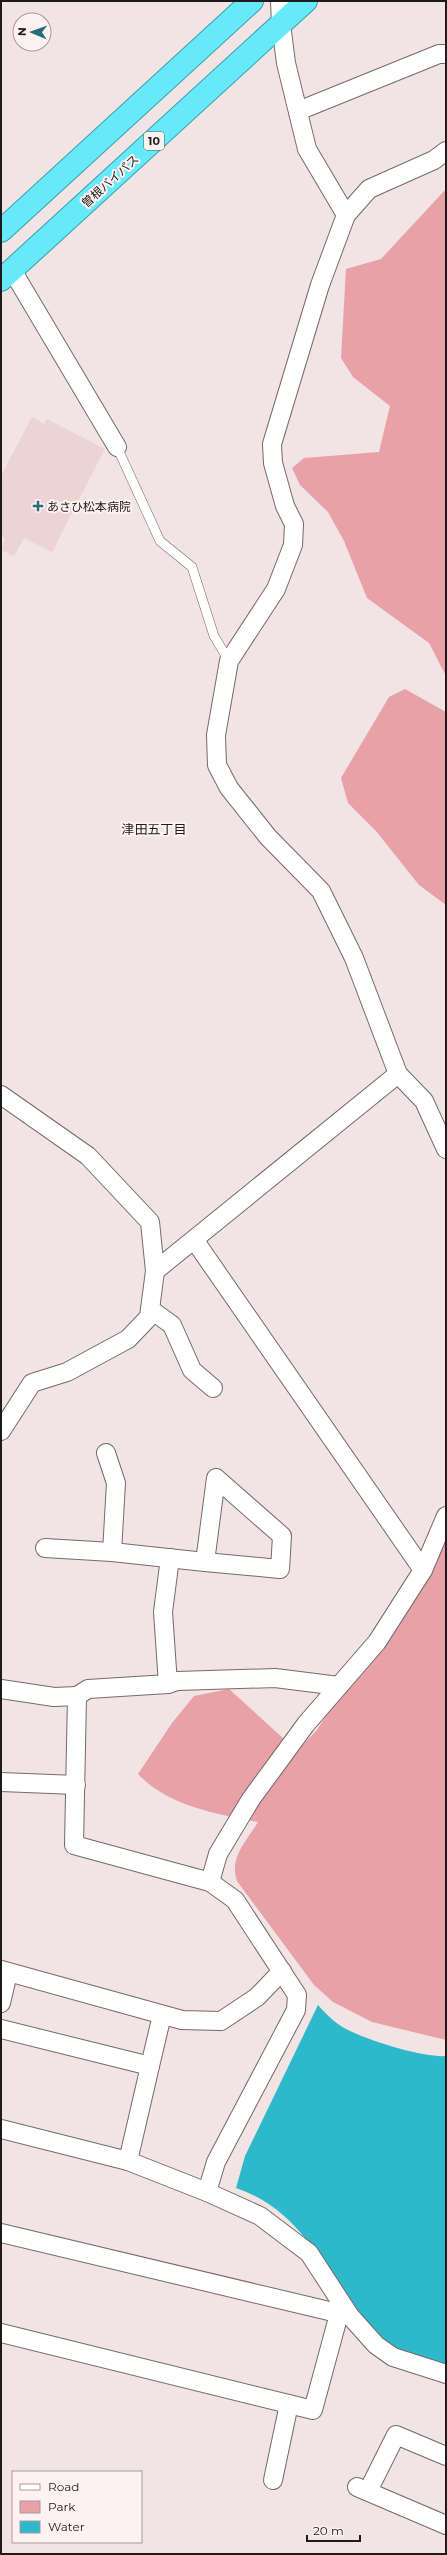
<svg xmlns="http://www.w3.org/2000/svg" width="447" height="2555" font-family="Montserrat,'Noto Sans JP',sans-serif">
<style>
.built{fill:#ecd4d5}
.green{fill:#e7a1a7}
.water{fill:#2db9cb}
.lines{fill:none;stroke-linecap:round;stroke-linejoin:round}
.service-casing{stroke:#76696a;stroke-width:10}
.minor-casing{stroke:#76696a;stroke-width:20}
.trunk-casing{stroke:#349dab;stroke-width:24}
.service{stroke:#fff;stroke-width:9}
.minor{stroke:#fff;stroke-width:18}
.trunk{stroke:#66eafa;stroke-width:22}
.poi-dot{fill:#266f79;stroke:#fef1f2;stroke-width:1.5}
.labels{text-anchor:middle;dominant-baseline:central;stroke-width:4;stroke-linejoin:round;paint-order:stroke}
.shield{fill:#fef1f2;stroke:#625a5b;stroke-width:1}
.shield-label{font-size:11px;font-weight:bold;fill:#1f1a1a}
.street-label{font-size:12px;fill:#1f1a1a;stroke:#fef1f2}
.poi-label{font-size:12px;fill:#1f1a1a;stroke:#fef1f2;text-anchor:start}
.neighbourhood-label{font-size:13px;fill:#1f1a1a;stroke:#fef1f2}
</style>
<rect width="100%" height="100%" fill="#f2e3e4"/>
<path class="built" d="M32 417 44 424 47 419 105 449 52 552 24 538 14 556 1 550 5 538 1 536V476Z"/>
<g class="green">
<path d="M446 189V676L429 643 367 598 344 541 328 512 300 485 292 468 304 458 379 452 390 406 353 377 341 358 346 269 381 259Z"/>
<path d="M405 689 446 712V905L419 885 376 831 348 803 341 778 389 697Z"/>
<path d="M446 1528V2040L372 2022 333 2002 314 1985 237 1881C229 1857 247 1841 258 1822 216 1814 168 1806 138 1774L172 1723 194 1696 229 1689 297 1751 317 1730 345 1685 372 1650 397 1629Z"/>
</g>
<path class="water" d="M318 2005C324 2012 331 2019 338 2024 357 2038 423 2058 446 2056V2366C426 2360 400 2355 384 2341 327 2293 316 2215 236 2188L245 2156Z"/>
<g class="lines">
<defs>
<path id="service" d="M117 447 160 541 192 567 214 636 229 661"/>
<g id="minor">
<path d="M280 1 281 24 286 63 307 149 346 215"/>
<path d="M298 111 439 54H446"/>
<path d="M446 151 434 160 369 189 346 215 320 285 272 444 273 463 285 506 294 524 293 545 276 589 229 661 216 735 217 765 229 788 268 837 321 891 354 958 398 1074 424 1101 446 1149"/>
<path d="M12 270 117 447"/>
<path d="M1 1095 88 1156 150 1222 155 1271 149 1317 128 1339 67 1372 32 1383 1 1431"/>
<path d="M195 1241 423 1570"/>
<path d="M155 1271 398 1074"/>
<path d="M150 1309 172 1325 192 1370 213 1388"/>
<path d="M106 1453 116 1483 112 1552"/>
<path d="M45 1548 112 1552 205 1562 216 1478 282 1536 280 1569 205 1562"/>
<path d="M168 1684 177 1681 275 1678 339 1686"/>
<path d="M1 1689 54 1697 77 1696 74 1845 210 1882 235 1900 297 1995 296 2010 216 2162 207 2192 260 2216 309 2253 350 2316 376 2345 393 2357 446 2374"/>
<path d="M77 1696 88 1689 168 1684 163 1612 170 1558"/>
<path d="M1 1782 76 1785"/>
<path d="M210 1882 218 1854 251 1799 306 1724 377 1642 423 1570 446 1516"/>
<path d="M1 1970 182 2020 221 2021 257 1997 282 1971"/>
<path d="M1 2003 8 1973"/>
<path d="M1 2029 150 2066 128 2161 1 2129"/>
<path d="M150 2066 162 2015"/>
<path d="M128 2161 207 2192"/>
<path d="M1 2233 350 2316"/>
<path d="M1 2333 313 2410 339 2314"/>
<path d="M273 2480 289 2404"/>
<path d="M357 2487 446 2525"/>
<path d="M368 2491 396 2435 446 2456"/>
</g>
<g id="trunk">
<path d="M1 231 252 1"/>
<path d="M1 280 306 1"/>
</g>
</defs>
<use href="#service" class="service-casing"/>
<use href="#minor" class="minor-casing"/>
<use href="#trunk" class="trunk-casing"/>
<use href="#service" class="service"/>
<use href="#minor" class="minor"/>
<use href="#trunk" class="trunk"/>
</g>
<path class="poi-dot" d="M36 500h4v4h4v4h-4v4h-4v-4h-4v-4h4z"/>
<g class="labels">
<rect class="shield" x="144" y="132" width="20" height="18" rx="3"/>
<g class="shield-label">
<text x="154" y="141">10</text>
</g>
<g class="street-label">
<text transform="translate(110 181) rotate(-42)">曽根バイパス</text>
</g>
<g class="poi-label">
<text x="47" y="506">あさひ松本病院</text>
</g>
<g class="neighbourhood-label">
<text x="154" y="829">津田五丁目</text>
</g>
</g>
<rect width="447" height="2555" fill="none" stroke="#1f1a1a" stroke-width="4"/>
<rect x="12" y="2471" width="130" height="72" fill="#fef1f2" stroke="#a59b9c"/>
<rect x="20" y="2484" width="20" height="6" fill="#ffffff" stroke="#a59b9c"/>
<text x="48" y="2491" font-size="12" fill="#1f1a1a">Road</text>
<rect x="20" y="2501" width="20" height="12" fill="#e7a1a7" stroke="#a59b9c"/>
<text x="48" y="2511" font-size="12" fill="#1f1a1a">Park</text>
<rect x="20" y="2521" width="20" height="12" fill="#2db9cb" stroke="#a59b9c"/>
<text x="48" y="2531" font-size="12" fill="#1f1a1a">Water</text>
<g transform="translate(32 32) rotate(272)"><circle r="19" fill="#fef1f2" stroke="#a59b9c"/>
<path d="M0-3L7 15L0 10L-7 15Z" fill="#266f79"/>
<text y="-6" font-size="11" font-weight="bold" text-anchor="middle" fill="#1f1a1a">N</text>
</g>
<path d="M307 2535v6h53v-6" fill="none" stroke="#1f1a1a" stroke-width="2"/>
<text x="313" y="2535" font-size="12" fill="#1f1a1a" stroke="#fef1f2" stroke-width="3" paint-order="stroke">20 m</text>
</svg>
